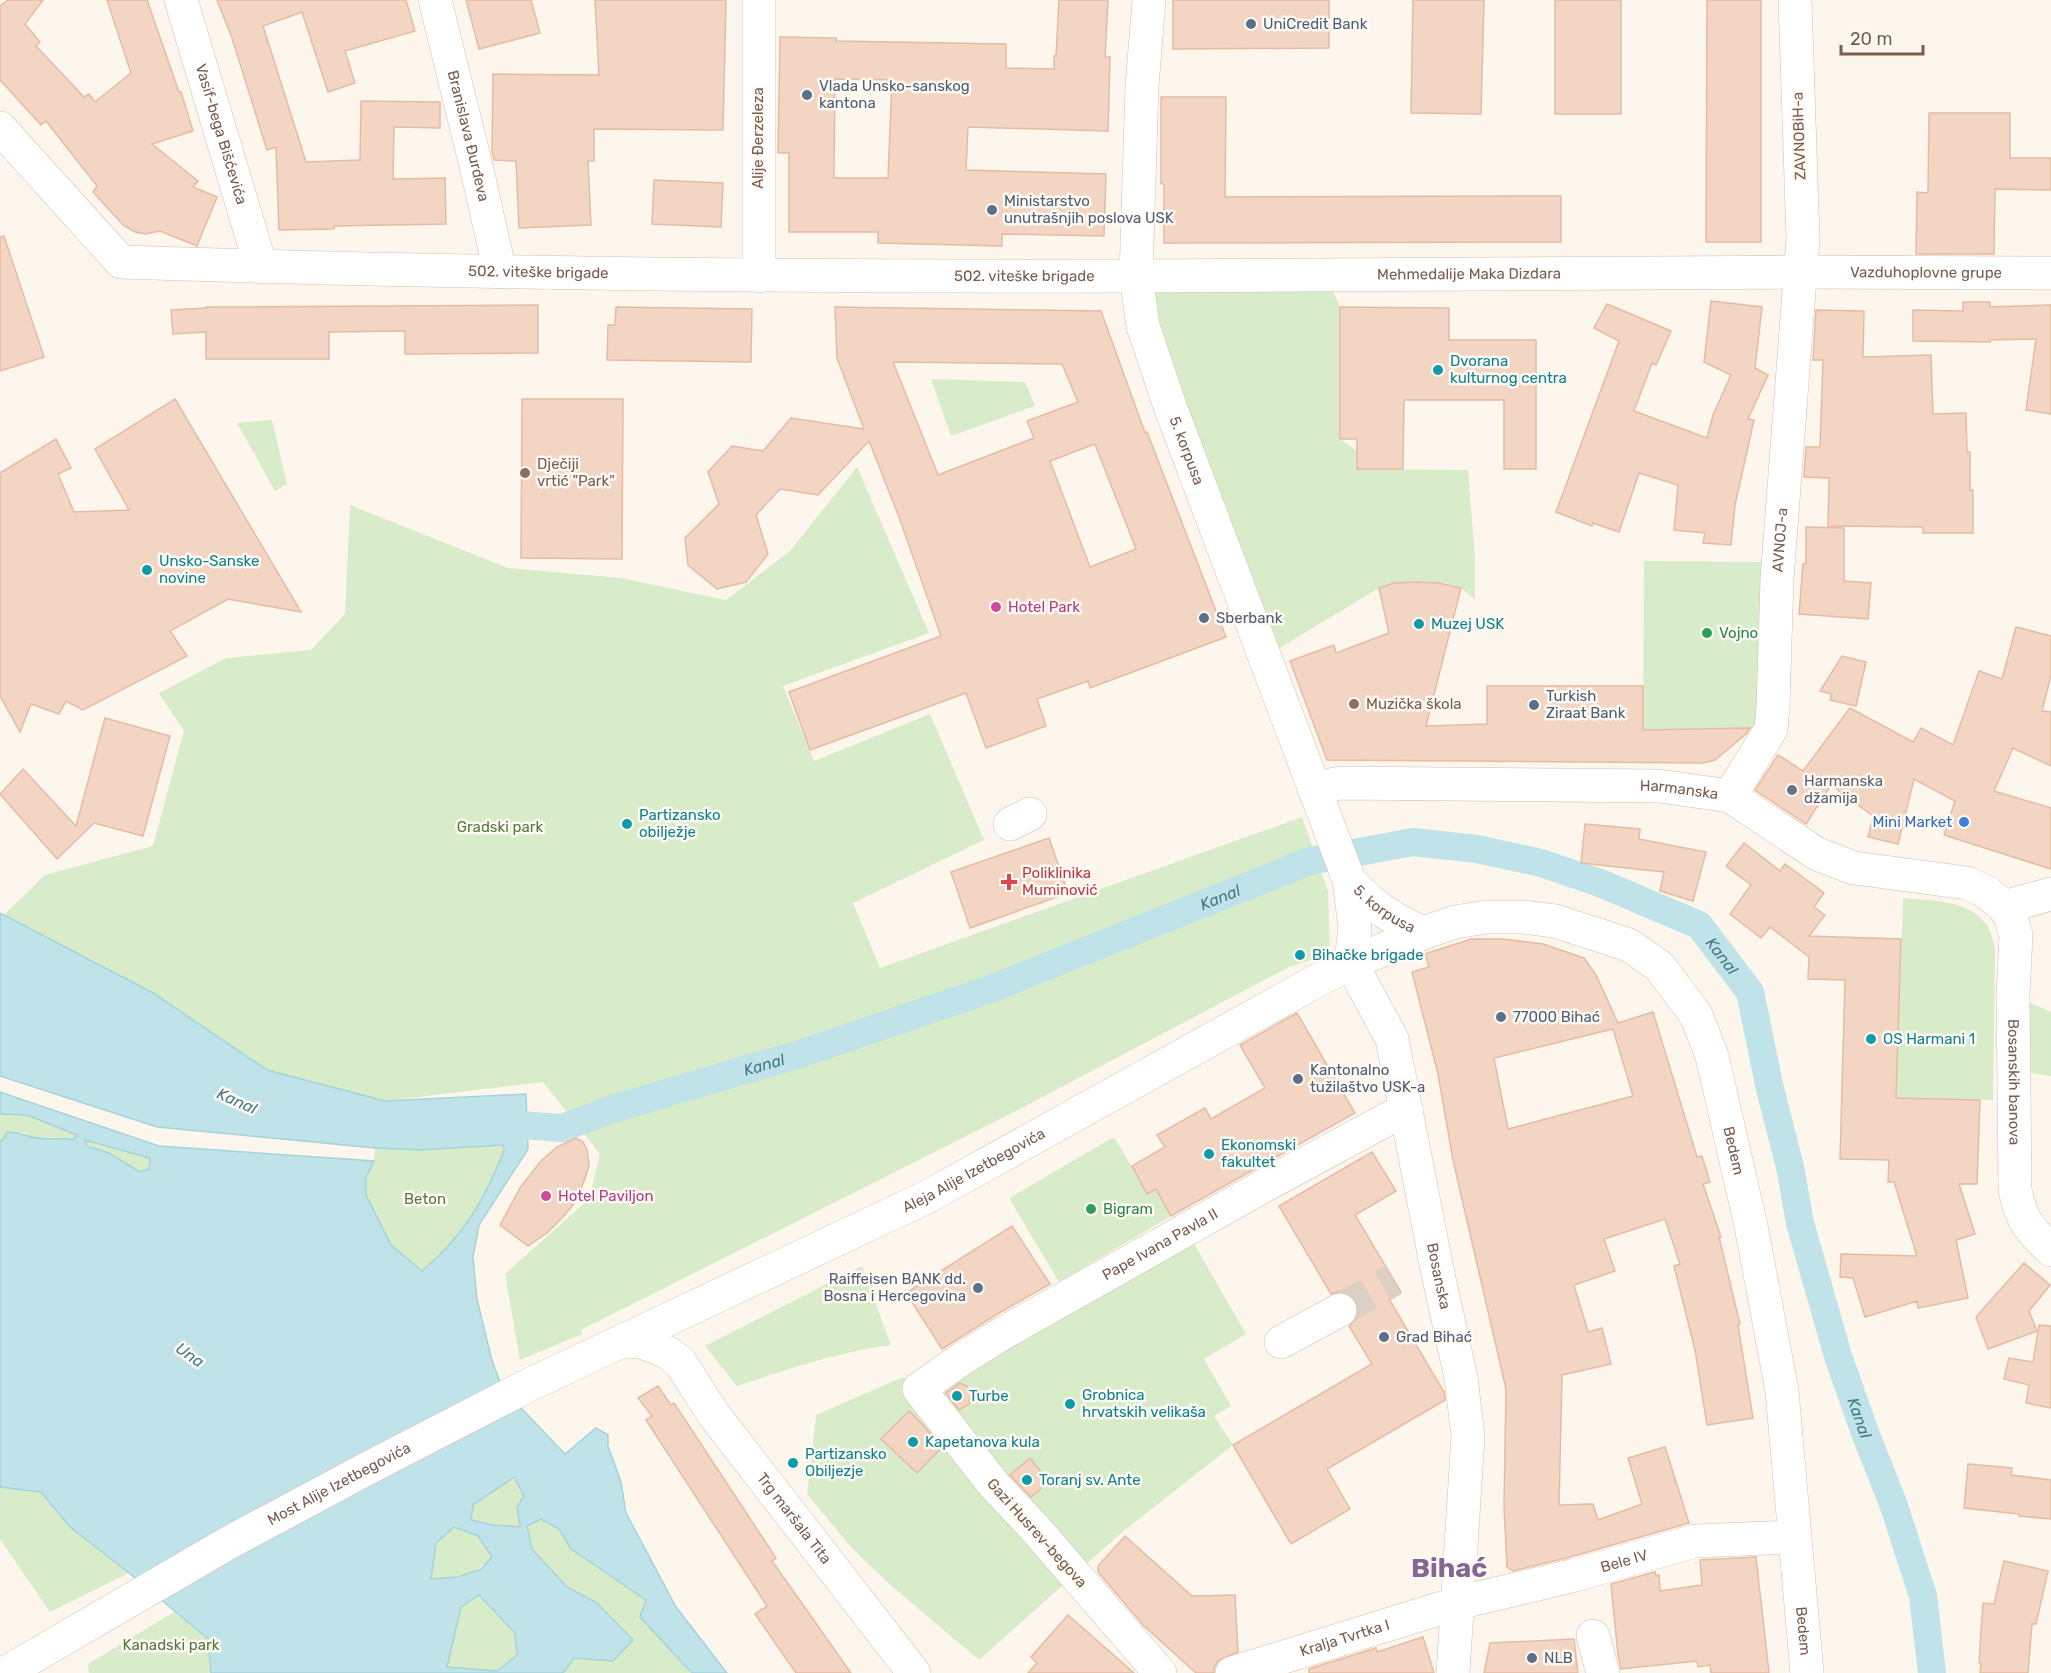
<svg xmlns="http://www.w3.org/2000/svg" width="2051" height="1673" font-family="Rubik,sans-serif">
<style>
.green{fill:#d8ecc9}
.water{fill:#bfe3e8;stroke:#a5d3da;stroke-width:1.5;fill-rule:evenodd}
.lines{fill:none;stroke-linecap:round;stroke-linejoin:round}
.canal{stroke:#bfe3e8;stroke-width:28}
.building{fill:#f3d5c3;stroke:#e6bba3;stroke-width:1.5;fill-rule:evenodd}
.street-tunnel{stroke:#dcd0c4;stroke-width:33;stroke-dasharray:33 16;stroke-linecap:butt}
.street-casing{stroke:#d1beb0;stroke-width:34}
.secondary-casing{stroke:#d6c0b0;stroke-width:34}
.street{stroke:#fff;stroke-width:33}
.secondary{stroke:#fff;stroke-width:33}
.service-dot{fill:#5c6f8a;stroke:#fffaf3;stroke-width:2}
.culture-dot{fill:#0f9aa8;stroke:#fffaf3;stroke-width:2}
.education-dot{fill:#8d6e63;stroke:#fffaf3;stroke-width:2}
.hotel-dot{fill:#d1479c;stroke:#fffaf3;stroke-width:2}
.leisure-dot{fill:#2e9e5b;stroke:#fffaf3;stroke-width:2}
.worship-dot{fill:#6b7280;stroke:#fffaf3;stroke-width:2}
.shop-dot{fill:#3f7fe0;stroke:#fffaf3;stroke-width:2}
.health-dot{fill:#e0444e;stroke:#fffaf3;stroke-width:2}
.labels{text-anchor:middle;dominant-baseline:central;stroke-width:5;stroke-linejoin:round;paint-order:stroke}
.service-label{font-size:15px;fill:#4e5e75;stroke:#fffaf3;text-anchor:start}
.street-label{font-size:15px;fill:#7a5c4d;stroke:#fffaf3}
.culture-label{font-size:15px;fill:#0d838f;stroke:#fffaf3;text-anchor:start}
.education-label{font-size:15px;fill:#785e54;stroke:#fffaf3;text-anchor:start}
.hotel-label{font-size:15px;fill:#b23c85;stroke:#fffaf3;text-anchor:start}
.leisure-label{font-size:15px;fill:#27864d;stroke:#fffaf3;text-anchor:start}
.worship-label{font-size:15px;fill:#5b616d;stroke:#fffaf3;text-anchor:start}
.shop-label{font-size:15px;fill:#366cbe;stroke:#fffaf3;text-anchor:end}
.park-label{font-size:15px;fill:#537a41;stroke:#fffaf3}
.health-label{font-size:15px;fill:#be3a42;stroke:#fffaf3;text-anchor:start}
.water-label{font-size:16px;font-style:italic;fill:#437c86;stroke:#fffaf3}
.town-label{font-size:27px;font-weight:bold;fill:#846695;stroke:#fffaf3}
</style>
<rect width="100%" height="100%" fill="#fdf6ec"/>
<g class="green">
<path d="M1325 274 1340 307V439L1357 451V469L1468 470 1475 558V600C1470 596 1465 590 1460 588 1436 577 1403 581 1379 588L1263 658 1136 276Z"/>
<path d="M931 379 1025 382 1035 406 951 436Z"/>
<path d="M272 420 287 484 275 491 237 423Z"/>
<path d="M857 467 929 633 783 686 814 761 930 714 984 840 853 903 880 968 1302 817 1328 891 1330 954 1289 967 1016 1111 581 1330 582 1334 520 1360 505 1274 589 1199 600 1154 543 1082 385 1101 267 1070 153 993 3 916 45 875 153 846 184 731 159 693 226 658 311 650 345 614 350 505 508 568 621 578 726 600 790 551Z"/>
<path d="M1644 561 1772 562 1767 729 1643 730Z"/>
<path d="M1903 898C1931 901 1971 899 1988 927 1992 933 1993 942 1995 949L1993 1100 1896 1098Z"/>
<path d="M2013 995 2051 1012V1076L2014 1070Z"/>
<path d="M3 1113 27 1115 78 1135 73 1141 59 1137 37 1138 21 1132 0 1141V1114Z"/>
<path d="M1114 1137 1147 1193 1156 1189 1171 1216 1059 1282 1009 1198Z"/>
<path d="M85 1139 150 1158 149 1169 140 1172 109 1153 87 1145Z"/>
<path d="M504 1145V1150C486 1199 462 1237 422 1271L391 1245 366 1194V1177L374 1161 375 1148 420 1150Z"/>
<path d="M1186 1230 1246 1334 1204 1359 1231 1406 1214 1416 1233 1445 1121 1533 979 1660 887 1582 851 1547 807 1494 816 1415 903 1377 919 1388Z"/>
<path d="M862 1266 891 1345C838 1352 788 1369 737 1386L705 1346Z"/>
<path d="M514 1477 524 1496 517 1507 520 1527 493 1525 471 1520 473 1505Z"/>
<path d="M0 1487 41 1492 70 1527 129 1573 50 1612 0 1539Z"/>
<path d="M541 1519 559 1529 571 1549 646 1600 693 1673H563L573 1658 613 1661 597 1603 567 1587 532 1549 527 1526Z"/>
<path d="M454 1527 479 1536 492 1557C473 1577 457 1577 430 1579L435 1543Z"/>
<path d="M479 1595 515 1633 517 1655 496 1671 447 1667 461 1607Z"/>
<path d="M174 1612 208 1639 211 1673H89L88 1664Z"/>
</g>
<path class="water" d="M0 913 153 993 267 1070 385 1101 526 1094 528 1149 479 1225 473 1257 477 1299 491 1357 502 1388 565 1454 596 1428 608 1435V1446L621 1482 626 1513 676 1607 727 1673H693L690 1671 640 1617 646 1600 571 1549 559 1529 541 1519 527 1526 532 1549 567 1587 597 1603 633 1640 613 1661 574 1658 563 1673H211L208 1639 129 1573 70 1527 41 1492 0 1487V1141L3 1140 7 1132C21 1132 24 1136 37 1138 49 1140 58 1137 73 1140L77 1135 27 1115 0 1114V1092L159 1146 374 1161 366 1177V1195L391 1245 422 1271C462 1238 486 1198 504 1150L503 1145 420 1150 375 1148 157 1127 0 1076ZM85 1140 150 1158 149 1169 140 1172 109 1153 87 1146ZM514 1477 524 1496 517 1507 520 1527 493 1525 471 1520 473 1505ZM454 1527 478 1536 492 1557 481 1569 458 1577 431 1579 436 1543ZM479 1595 515 1633 517 1655 497 1671 447 1667 461 1607Z"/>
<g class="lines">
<path class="canal" id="s1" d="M489 1123 562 1128 612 1109 803 1053 993 988 1310 861 1413 842 1477 849 1541 863 1600 883 1699 925 1750 992 1770 1089 1790 1167 1800 1223 1838 1356 1864 1430 1894 1506 1923 1596 1932 1673"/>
</g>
<g class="building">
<path d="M8 0H43L25 24 40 42 36 46 84 97 89 94 95 102 131 73 107 0H147L179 92H181L193 131 152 144 198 181 193 187 217 197 197 246 160 231 145 234 135 232 123 225 93 192 97 186 46 121 41 125 0 80V6Z"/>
<path d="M217 0H406L415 31 345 51 355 83 328 92 302 12 263 26 306 162 360 160 361 101 440 102V128L394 127 393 179 445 178 446 224 334 226V229L279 230 276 147 267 150 232 38Z"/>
<path d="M466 0H531L540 33 479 49Z"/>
<path d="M595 0H726L723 130 594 129V161H588L591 225 519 228 516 161 494 160 492 152 493 74 599 75Z"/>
<path d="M1059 0H1108L1105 57H1110L1108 131 968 127 966 170 1106 174 1104 236 1002 234V246L878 243V232H789V153H778L780 37 836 38V41L1006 44V68L1054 69V56H1056ZM835 79 892 80 888 178H834Z"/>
<path d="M1173 0H1329V48L1173 49Z"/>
<path d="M1413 0H1484L1481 114 1411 113Z"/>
<rect x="1555" y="0" width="66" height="114"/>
<path d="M1707 0H1761V242H1706Z"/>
<path d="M1161 97H1226L1225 197 1561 196V242L1164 243V184H1161Z"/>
<path d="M1929 113H2010V158H2051V190L1995 189 1994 254H1916L1917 192 1928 193Z"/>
<path d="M654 180 723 183 721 227 652 224Z"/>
<path d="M4 236 44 357 0 371V237Z"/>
<path d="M1711 301 1762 307 1755 368 1768 375 1748 419 1754 420 1735 505 1731 545 1703 543 1705 533 1674 530 1678 485 1639 473 1619 532 1593 523 1592 526 1556 512 1619 341 1594 328 1607 304 1671 331 1656 365 1652 363 1634 411 1707 438 1713 415 1731 375 1704 362Z"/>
<path d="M1963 302H1990V307L2051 305V414L2026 410 2036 339 1990 340V342L1913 341V310L1963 311Z"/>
<path d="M538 305V353L405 354V331L329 332V359H206V332L173 334 171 310 206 308V307Z"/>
<path d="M616 307 752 309 751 362 607 360 608 325H615Z"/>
<path d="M835 307 1101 311 1145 433 1147 432 1226 637 1090 688 1088 681 1037 699 1046 726 986 748 966 693 810 750 789 692 941 636 899 517 869 441 818 495 780 489 756 515 768 554 746 582 717 589 688 565 685 538 719 504 708 472 732 446 763 451 791 418 864 429 837 358ZM893 362 1062 364 1078 402 1027 421 1034 438 938 475ZM1095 444 1136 549 1090 567 1050 461Z"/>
<path d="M1340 307 1449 308V340H1536V469H1504V400H1404L1403 469H1357V439H1340Z"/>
<path d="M1816 310 1864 311 1863 357 1931 355 1933 414 1966 413 1967 452H1970V490H1973V533H1923V527L1828 526 1829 478 1804 477 1806 447H1820L1823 360H1813Z"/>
<path d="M175 399 301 612 228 599 170 631 187 656 83 710 66 701 59 714 31 704 20 732 0 696V473L56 439 71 468 58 474 74 512 129 510 95 449Z"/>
<path d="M522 399H623L622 559 521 558Z"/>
<path d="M1806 527 1844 528V581L1871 583 1868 619 1799 614 1803 564H1806Z"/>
<path d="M1418 582 1439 583 1461 588 1426 726 1487 724V686H1643V730L1750 728 1746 734 1715 760 1703 763 1327 760 1290 661 1334 645 1336 653 1389 633 1379 588 1394 583Z"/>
<path d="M2016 627 2051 636V675L2042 711 2051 712V766L2013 748 1994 791 2051 808V869L1944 835 1955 801 1914 779 1898 844 1868 837 1873 816 1831 785 1806 824 1755 790 1778 755 1803 771 1850 708 1913 742 1921 728 1953 745 1979 671 2002 679Z"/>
<path d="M1842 656 1866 662 1856 706 1830 700 1832 694 1820 691Z"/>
<path d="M105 718 170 736 143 836 94 823 57 859 0 794 23 769 76 826Z"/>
<path d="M1585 824 1640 829 1639 839 1706 852 1693 901 1660 891 1664 872 1581 863Z"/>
<path d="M1049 838 1068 893 970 928 951 872Z"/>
<path d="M1744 843 1780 871 1785 864 1824 893 1814 907 1825 915 1809 936 1901 939 1896 1098 1980 1100 1977 1184H1959L1975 1234 1956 1240 1968 1298 1918 1308 1917 1301 1865 1317 1853 1278 1840 1277 1841 1254 1917 1256 1894 1182H1888L1889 1160 1840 1159 1845 980 1808 979 1809 957 1770 927 1761 938 1730 914 1751 885 1726 866Z"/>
<path d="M1471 939H1503L1543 944 1584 958 1596 975 1618 1023 1653 1012 1697 1157 1702 1156 1710 1182 1703 1184 1721 1237H1719L1740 1324 1738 1325 1753 1418 1707 1425 1695 1350 1674 1266 1680 1264 1665 1219 1604 1239 1615 1271 1574 1285 1588 1332 1602 1328 1611 1364 1562 1375 1559 1505 1593 1504 1598 1520 1642 1504 1628 1458 1665 1447 1689 1523 1570 1557 1513 1571 1507 1567 1504 1506 1506 1389 1453 1160 1438 1074 1412 972 1429 967 1425 954ZM1613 1029 1633 1096 1508 1129 1494 1058Z"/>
<path d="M1297 1013 1355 1113 1171 1216 1156 1189 1147 1194 1132 1166 1165 1147 1157 1135 1205 1108 1211 1119 1265 1088 1240 1045Z"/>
<path d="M576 1138 583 1142 587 1150 589 1166 583 1184 573 1205 563 1217 547 1233 528 1246 500 1225 520 1188 540 1162 557 1147Z"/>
<path d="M1372 1152 1396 1191 1355 1215 1401 1292 1389 1299 1444 1392 1445 1400 1327 1469 1350 1509 1291 1544 1233 1445 1372 1364 1349 1326 1356 1319 1359 1311 1356 1301 1350 1294 1341 1291 1331 1294 1279 1206Z"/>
<path d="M1012 1226 1050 1284 999 1313 942 1349 906 1293Z"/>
<path d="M2024 1263 2050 1285 2029 1311 2037 1331 1988 1349 1976 1317Z"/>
<path d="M2039 1325 2051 1326V1408L2026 1403 2029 1385 2004 1379 2009 1358 2033 1362Z"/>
<path d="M960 1383 967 1386 971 1394 969 1404 959 1410 946 1393Z"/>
<path d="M658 1386 671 1405 674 1403 776 1558 772 1561 851 1673H796L755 1614 767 1606 646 1420 652 1416 638 1398Z"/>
<path d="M909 1411 923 1425 941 1448 917 1473 881 1439Z"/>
<path d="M1030 1458 1049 1482 1031 1497 1010 1475Z"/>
<path d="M1968 1464 2012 1468 2011 1475 2051 1480V1519L2019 1516V1514L1964 1508Z"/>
<path d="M1125 1536 1192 1596 1235 1595 1238 1652 1219 1660 1214 1668V1673H1196L1144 1626 1098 1572V1566Z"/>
<path d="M1756 1557 1769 1673H1711L1710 1665 1698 1667 1697 1661 1621 1669 1618 1655 1611 1584 1655 1572 1656 1576 1659 1575 1660 1591 1702 1585 1700 1560Z"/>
<path d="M2004 1561 2048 1571 2036 1624H2032L2028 1673H1980L1981 1663H1979L1983 1603 1994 1604Z"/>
<path d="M1068 1615 1134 1673H1028L1037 1663 1031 1657Z"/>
<path d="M1423 1637 1434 1673H1309V1669L1315 1667 1376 1648 1377 1652Z"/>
<path d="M1574 1639 1578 1673H1484L1490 1643Z"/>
</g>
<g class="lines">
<path class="street-tunnel" d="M1340 1310 1393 1280"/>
<defs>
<g id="street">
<path id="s2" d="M181 0 261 267"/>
<path id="s3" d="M435 0 477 170 500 272"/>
<path d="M759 0V276"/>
<path id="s4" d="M1136 276 1801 272 2051 273"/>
<path id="s5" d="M1314 789 1339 783 1659 786 1730 796 1817 854 1854 868 1967 883 1988 893 2004 907 2011 918 2016 935 2013 995 2015 1190C2022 1221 2028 1228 2051 1250"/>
<path id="s6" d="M1730 796 1771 729 1773 707 1777 579 1803 239 1795 0"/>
<path d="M1010 824 1030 814"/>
<path d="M2004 907 2051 894"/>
<path id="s7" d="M1351 963 1392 1039 1438 1274 1461 1378 1468 1436 1453 1673"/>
<path d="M1281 1342 1340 1310"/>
<path d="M1593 1636 1603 1673"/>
<path id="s8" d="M1160 1673 1033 1526 995 1486 919 1389 960 1360 1005 1332 1260 1188 1406 1109"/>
<path id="s9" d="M1232 1673 1458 1603 1575 1575 1695 1541 1794 1537"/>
</g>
<g id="secondary">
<path id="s10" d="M1149 0 1142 86 1136 276 1143 326 1171 409 1349 880 1355 927 1351 963"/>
<path id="s11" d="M0 128 121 262C459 273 798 277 1136 276"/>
<path id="s12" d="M1349 880C1375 908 1389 917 1423 933"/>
<path id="s13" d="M623 1341 641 1342 655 1347 668 1353 680 1362 714 1415 914 1673"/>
<path id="s14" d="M5 1673 230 1542 370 1467 529 1385 927 1197 1320 979 1351 963 1423 933 1455 922 1487 917H1522L1555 921 1629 945 1659 966 1696 1015 1712 1056 1751 1226 1782 1391 1807 1673"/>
</g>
</defs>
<use href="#street" class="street-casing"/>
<use href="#secondary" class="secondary-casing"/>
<use href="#street" class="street"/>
<use href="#secondary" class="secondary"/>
</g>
<g class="service-dot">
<circle cx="1251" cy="24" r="6"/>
<circle cx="807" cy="95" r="6"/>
<circle cx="992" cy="210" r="6"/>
<circle cx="1204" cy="618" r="6"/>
<circle cx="1534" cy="705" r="6"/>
<circle cx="1501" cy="1017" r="6"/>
<circle cx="1298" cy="1079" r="6"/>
<circle cx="978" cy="1288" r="6"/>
<circle cx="1384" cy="1337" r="6"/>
<circle cx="1532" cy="1658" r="6"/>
</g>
<g class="culture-dot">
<circle cx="1438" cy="370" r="6"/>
<circle cx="147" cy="570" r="6"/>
<circle cx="1419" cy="624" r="6"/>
<circle cx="627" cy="824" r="6"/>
<circle cx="1300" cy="955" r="6"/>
<circle cx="1871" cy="1039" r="6"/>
<circle cx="1209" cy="1154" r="6"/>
<circle cx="957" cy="1396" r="6"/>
<circle cx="1070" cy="1404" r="6"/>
<circle cx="913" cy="1442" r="6"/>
<circle cx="793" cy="1463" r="6"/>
<circle cx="1027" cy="1480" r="6"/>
</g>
<g class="education-dot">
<circle cx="525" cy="473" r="6"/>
<circle cx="1354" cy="704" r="6"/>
</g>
<g class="hotel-dot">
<circle cx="996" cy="607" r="6"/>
<circle cx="546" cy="1196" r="6"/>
</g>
<g class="leisure-dot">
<circle cx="1707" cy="633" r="6"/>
<circle cx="1091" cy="1209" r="6"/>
</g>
<circle class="worship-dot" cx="1792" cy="790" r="6"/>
<circle class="shop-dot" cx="1964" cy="822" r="6"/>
<path class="health-dot" d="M1006 873h6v6h6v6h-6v6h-6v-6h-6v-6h6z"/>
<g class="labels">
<g class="service-label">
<text x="1263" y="24">UniCredit Bank</text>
<text x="819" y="86">Vlada Unsko-sanskog<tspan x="819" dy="17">kantona</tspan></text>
<text x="1004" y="201">Ministarstvo<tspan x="1004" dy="17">unutrašnjih poslova USK</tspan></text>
<text x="1216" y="618">Sberbank</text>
<text x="1546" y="696">Turkish<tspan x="1546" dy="17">Ziraat Bank</tspan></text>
<text x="1513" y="1017">77000 Bihać</text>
<text x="1310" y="1070">Kantonalno<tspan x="1310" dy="17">tužilaštvo USK-a</tspan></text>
<text x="966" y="1279" text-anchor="end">Raiffeisen BANK dd.<tspan x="966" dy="17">Bosna i Hercegovina</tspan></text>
<text x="1396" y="1337">Grad Bihać</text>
<text x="1544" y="1658">NLB</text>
</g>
<g class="street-label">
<text stroke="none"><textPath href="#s2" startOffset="140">Vasif-bega Bišćevića</textPath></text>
<text stroke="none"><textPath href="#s3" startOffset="140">Branislava Đurđeva</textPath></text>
<text transform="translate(1799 136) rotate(-92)">ZAVNOBiH-a</text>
<text transform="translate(758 138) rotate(-90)">Alije Đerzeleza</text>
<text stroke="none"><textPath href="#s11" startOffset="598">502. viteške brigade</textPath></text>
<text stroke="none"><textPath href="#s4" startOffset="790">Vazduhoplovne grupe</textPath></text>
<text stroke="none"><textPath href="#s4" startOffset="333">Mehmedalije Maka Dizdara</textPath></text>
<text stroke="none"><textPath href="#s11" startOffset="1084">502. viteške brigade</textPath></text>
<text stroke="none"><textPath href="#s10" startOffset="459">5. korpusa</textPath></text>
<text stroke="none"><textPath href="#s6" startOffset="268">AVNOJ-a</textPath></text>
<text stroke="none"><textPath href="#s5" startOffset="366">Harmanska</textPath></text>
<text stroke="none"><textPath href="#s12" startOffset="46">5. korpusa</textPath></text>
<text stroke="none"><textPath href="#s5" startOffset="898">Bosanskih banova</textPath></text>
<text stroke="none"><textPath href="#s14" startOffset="2052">Bedem</textPath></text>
<text stroke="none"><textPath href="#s14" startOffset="1092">Aleja Alije Izetbegovića</textPath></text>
<text stroke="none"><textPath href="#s8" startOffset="654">Pape Ivana Pavla II</textPath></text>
<text stroke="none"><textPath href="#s7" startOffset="328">Bosanska</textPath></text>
<text stroke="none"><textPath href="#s14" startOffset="384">Most Alije Izetbegovića</textPath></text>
<text stroke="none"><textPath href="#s13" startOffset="256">Trg maršala Tita</textPath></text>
<text transform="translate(1037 1533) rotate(48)">Gazi Husrev-begova</text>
<text stroke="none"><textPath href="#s9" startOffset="408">Bele IV</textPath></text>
<text stroke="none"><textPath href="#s14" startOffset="2538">Bedem</textPath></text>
<text stroke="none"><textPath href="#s9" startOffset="118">Kralja Tvrtka I</textPath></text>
</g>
<g class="culture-label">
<text x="1450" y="361">Dvorana<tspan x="1450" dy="17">kulturnog centra</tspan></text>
<text x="159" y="561">Unsko-Sanske<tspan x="159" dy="17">novine</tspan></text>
<text x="1431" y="624">Muzej USK</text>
<text x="639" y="815">Partizansko<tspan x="639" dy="17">obilježje</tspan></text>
<text x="1312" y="955">Bihačke brigade</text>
<text x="1883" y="1039">OS Harmani 1</text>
<text x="1221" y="1145">Ekonomski<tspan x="1221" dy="17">fakultet</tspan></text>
<text x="1082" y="1395">Grobnica<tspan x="1082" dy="17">hrvatskih velikaša</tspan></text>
<text x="969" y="1396">Turbe</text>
<text x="925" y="1442">Kapetanova kula</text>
<text x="805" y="1454">Partizansko<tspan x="805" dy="17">Obiljezje</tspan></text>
<text x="1039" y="1480">Toranj sv. Ante</text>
</g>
<g class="education-label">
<text x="537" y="464">Dječiji<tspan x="537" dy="17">vrtić "Park"</tspan></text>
<text x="1366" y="704">Muzička škola</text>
</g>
<g class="hotel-label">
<text x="1008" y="607">Hotel Park</text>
<text x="558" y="1196">Hotel Paviljon</text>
</g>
<g class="leisure-label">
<text x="1719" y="633">Vojno</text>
<text x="1103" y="1209">Bigram</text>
</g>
<g class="worship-label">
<text x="1804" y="781">Harmanska<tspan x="1804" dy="17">džamija</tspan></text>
</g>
<g class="shop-label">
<text x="1952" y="822">Mini Market</text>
</g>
<g class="park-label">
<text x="500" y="827">Gradski park</text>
<text x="425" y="1199">Beton</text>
<text x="171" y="1645">Kanadski park</text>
</g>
<g class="health-label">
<text x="1022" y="873">Poliklinika<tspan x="1022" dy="17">Muminović</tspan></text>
</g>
<g class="water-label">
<text stroke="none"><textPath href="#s1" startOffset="771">Kanal</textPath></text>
<text stroke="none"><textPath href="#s1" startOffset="1311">Kanal</textPath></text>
<text stroke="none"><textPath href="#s1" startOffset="285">Kanal</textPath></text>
<text transform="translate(237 1101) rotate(24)">Kanal</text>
<text transform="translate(190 1355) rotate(35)">Una</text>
<text stroke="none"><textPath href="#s1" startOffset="1797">Kanal</textPath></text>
</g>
<g class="town-label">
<text x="1449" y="1568">Bihać</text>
</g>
</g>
<path d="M1841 45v9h82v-9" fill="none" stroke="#7a5c4d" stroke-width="3"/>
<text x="1850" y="45" font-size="18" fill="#7a5c4d" stroke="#fffaf3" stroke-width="4.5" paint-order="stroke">20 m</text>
</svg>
